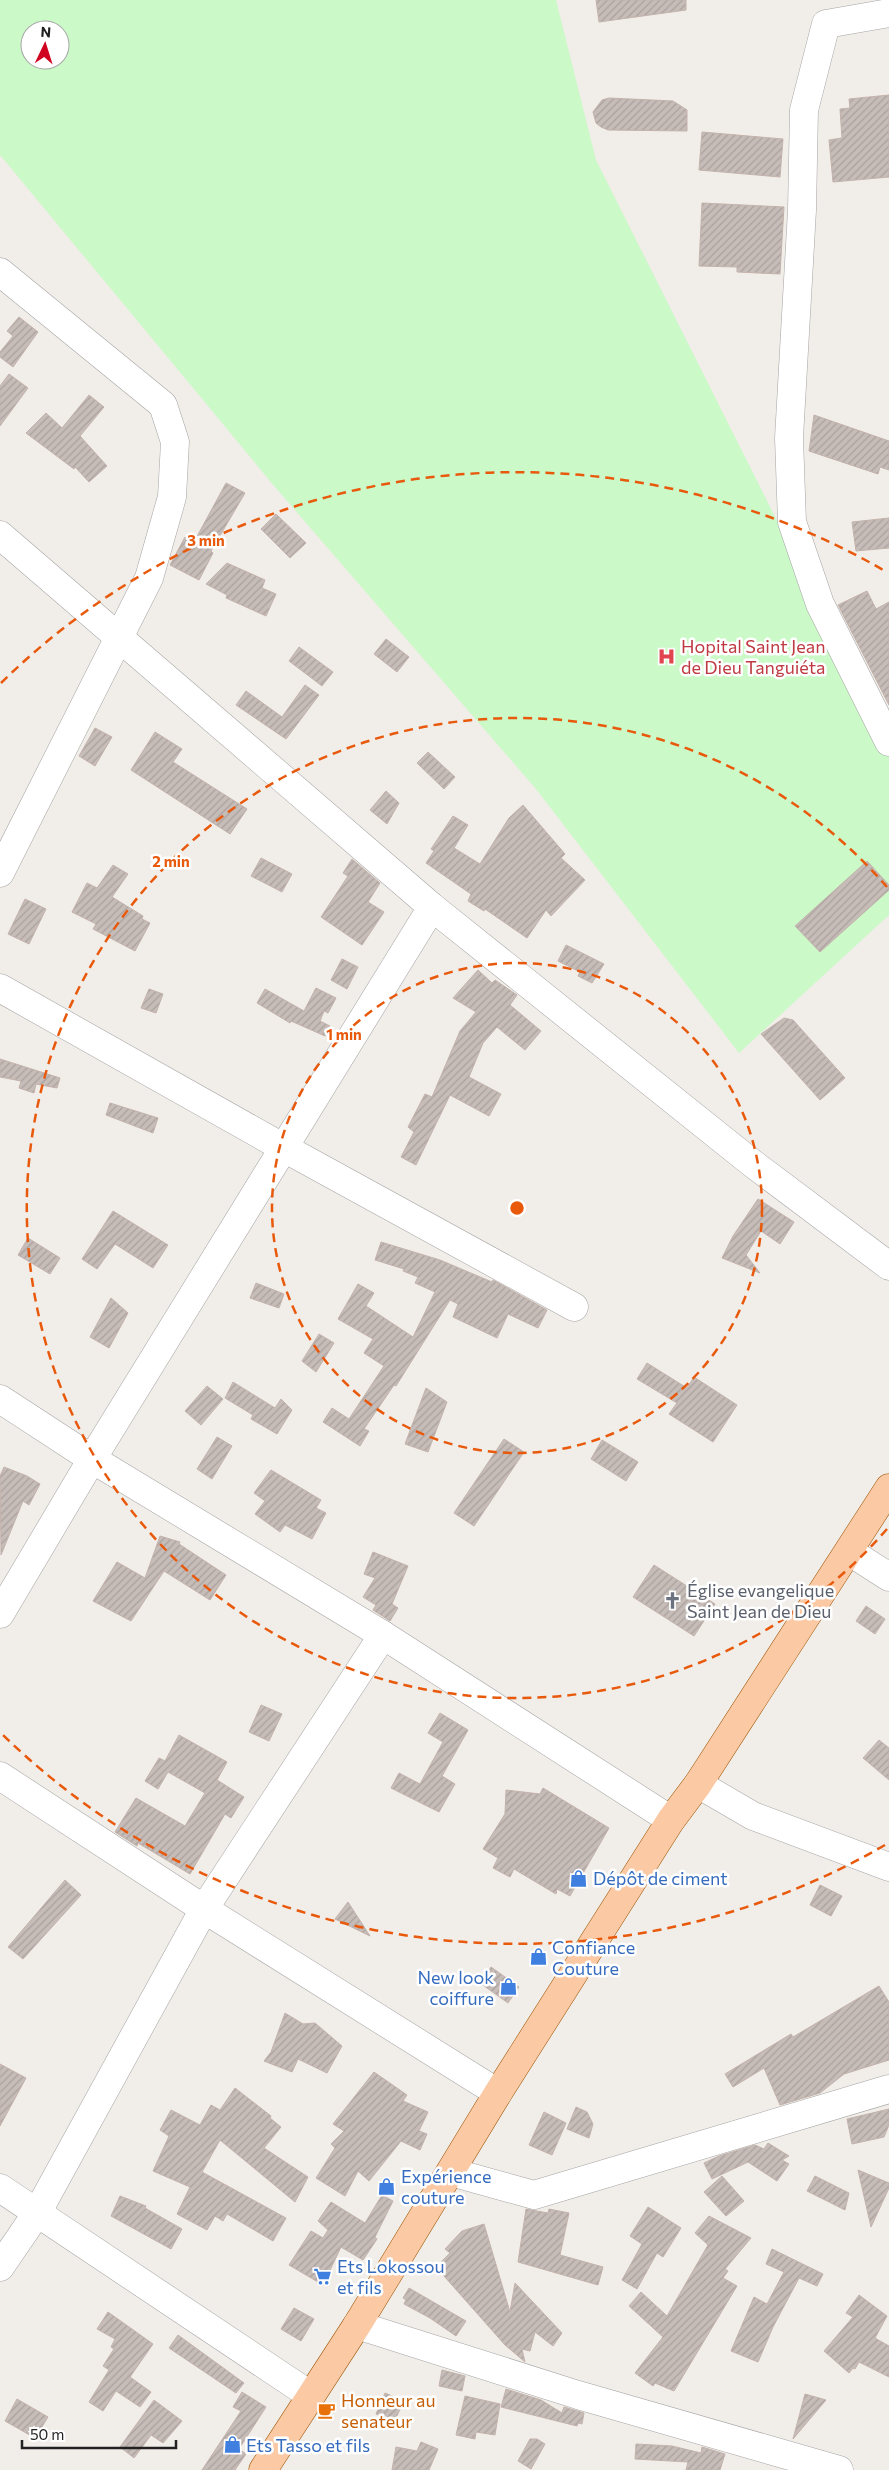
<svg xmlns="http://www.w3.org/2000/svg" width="889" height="2470" font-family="Commissioner,sans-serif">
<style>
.park{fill:#cbf9c8;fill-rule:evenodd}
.building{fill:url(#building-hatch);stroke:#c3b2ab}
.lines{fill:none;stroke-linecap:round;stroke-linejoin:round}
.minor-casing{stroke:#a5a5a5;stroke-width:29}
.major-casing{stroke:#9c5402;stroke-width:29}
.minor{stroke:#fff;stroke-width:28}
.major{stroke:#fbc9a4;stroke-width:28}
.ring{fill:none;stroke:#e8590c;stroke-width:2.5;stroke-dasharray:9 6}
.labels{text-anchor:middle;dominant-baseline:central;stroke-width:5;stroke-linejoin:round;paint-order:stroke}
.health-label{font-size:18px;fill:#be3a42;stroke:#fff;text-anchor:start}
.worship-label{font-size:18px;fill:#5b616d;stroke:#fff;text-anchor:start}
.shop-label{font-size:18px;fill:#366cbe;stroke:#fff;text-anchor:start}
.food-label{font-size:18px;fill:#c56008;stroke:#fff;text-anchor:start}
.centre{fill:#e8590c;stroke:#fff;stroke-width:2.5}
.ring-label{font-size:15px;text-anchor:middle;font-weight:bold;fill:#e8590c;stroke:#fff;stroke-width:5;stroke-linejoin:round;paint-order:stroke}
</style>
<defs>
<pattern id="building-hatch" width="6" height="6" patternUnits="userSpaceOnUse" patternTransform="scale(1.25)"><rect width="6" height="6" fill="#c6bcb8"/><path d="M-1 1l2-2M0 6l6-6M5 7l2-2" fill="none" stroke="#aaa19e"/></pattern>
</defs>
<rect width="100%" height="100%" fill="#f1ede8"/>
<path class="park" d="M0 0H556L596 160 889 744V915L739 1053 536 789 275 487 0 155ZM30 30H60V60H30Z"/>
<g class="building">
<path d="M596 0H686V10L599 22Z"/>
<path d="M889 95V177L833 182 829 140 842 138 840 109 850 108 849 99Z"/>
<path d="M609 98 673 101 687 110V131L608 130 601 127 596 123 593 112 602 100Z"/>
<path d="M702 132 783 139 780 177 699 170Z"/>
<path d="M702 203 784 207 780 274 737 272V267L699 266Z"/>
<path d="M19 317 38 332 13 367 0 357V352L13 336 7 331Z"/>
<path d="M9 374 28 388 0 426V386Z"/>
<path d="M89 395 104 407 80 436 107 466 89 482 75 467 74 469 26 433 46 413 62 428Z"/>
<path d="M814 415 889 441V470L880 467 878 474 809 451Z"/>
<path d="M226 483 245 493 211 551 213 553 199 580 170 565 185 537 194 542Z"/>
<path d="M276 514 306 543 290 558 261 529Z"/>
<path d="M889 518V548L856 551 852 522Z"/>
<path d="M227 563 265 580 262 588 276 594 266 616 226 598 227 595 206 584Z"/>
<path d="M867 591 876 609 889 602V705L838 605Z"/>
<path d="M386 639 409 657 397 672 374 654Z"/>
<path d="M299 647 333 672 322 686 289 661Z"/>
<path d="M305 685 319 695 286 739 236 705 246 691 282 717Z"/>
<path d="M95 728 112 737 95 766 79 756Z"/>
<path d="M155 732 182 749 173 762 247 809 230 834 131 770Z"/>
<path d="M428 752 455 777 444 789 417 763Z"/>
<path d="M386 791 399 803 387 824 370 810Z"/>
<path d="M523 805 565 854 561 858 585 880 551 916 546 910 527 938 485 909 484 911 468 901 471 894 426 863 434 851 431 849 453 816 468 825 454 848 480 864 509 818Z"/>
<path d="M261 858 292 874 282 892 251 876Z"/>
<path d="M352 859 380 883 368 902 384 912 362 945 321 917 348 876 343 873Z"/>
<path d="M867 861 889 885V890L820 952 795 926Z"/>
<path d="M113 865 128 874 112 897 143 916 142 919 150 923 135 951 93 929 96 924 72 912 87 883 97 888Z"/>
<path d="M25 899 46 909 29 944 8 934Z"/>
<path d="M566 945 604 964 592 983 578 976 580 972 558 961Z"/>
<path d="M342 959 358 967 347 989 331 980Z"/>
<path d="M478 970 492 983 495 980 517 995 510 1005 541 1031 525 1050 497 1027 483 1043 469 1077 501 1094 489 1116 450 1095 416 1165 401 1157 414 1132 408 1127 425 1094 432 1097 460 1031 476 1012 453 998Z"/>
<path d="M316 988 336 998 328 1013 324 1011 320 1021 330 1026 325 1036 291 1021 290 1023 257 1003 265 989 304 1011Z"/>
<path d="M149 989 163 994 156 1013 141 1008Z"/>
<path d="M784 1018 793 1020 845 1078 820 1100 761 1034Z"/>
<path d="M0 1059 60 1078 57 1088 36 1084 34 1093 19 1088 21 1081 0 1077Z"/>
<path d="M110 1103 158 1118 153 1133 106 1115Z"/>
<path d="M758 1199 794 1222 780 1244 761 1231 746 1255 760 1273 722 1258 733 1236Z"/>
<path d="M113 1211 168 1245 153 1268 115 1244 97 1269 82 1259Z"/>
<path d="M28 1238 60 1258 50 1274 18 1255Z"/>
<path d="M381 1242 440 1260 492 1282 493 1280 547 1310 538 1328 508 1314 497 1338 453 1317 458 1304 450 1300 396 1386 394 1385 364 1429 369 1431 360 1446 323 1422 332 1408 349 1419 384 1366 364 1353 373 1339 338 1319 358 1284 374 1293 366 1306 413 1337 435 1292 415 1283 418 1277 403 1271 404 1269 375 1260Z"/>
<path d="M256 1283 284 1294 279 1308 250 1298Z"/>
<path d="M111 1298 128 1313 109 1348 90 1337Z"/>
<path d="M319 1334 334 1343 316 1372 302 1361Z"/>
<path d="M647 1363 687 1388 694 1377 737 1405 713 1442 669 1414 677 1403 637 1379Z"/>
<path d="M233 1382 275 1408 281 1399 292 1410 277 1434 251 1419 253 1415 225 1398Z"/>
<path d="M207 1386 223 1399 201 1425 185 1411Z"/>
<path d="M426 1388 447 1402 428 1452 405 1444Z"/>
<path d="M217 1437 232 1446 212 1479 197 1469Z"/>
<path d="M504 1439 524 1452 474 1526 454 1513Z"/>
<path d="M602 1440 638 1462 626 1481 591 1459Z"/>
<path d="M4 1467 27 1476 40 1484 29 1505 23 1501 1 1555 0 1476Z"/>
<path d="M271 1470 321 1500 316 1508 326 1513 312 1539 285 1525 280 1532 255 1514 265 1501 254 1493Z"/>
<path d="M160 1536 180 1542 179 1544 226 1575 210 1600 164 1571 131 1621 93 1601 117 1562 145 1578Z"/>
<path d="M373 1552 408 1566 392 1604 398 1608 390 1621 373 1610 376 1605 363 1597 375 1578 364 1574Z"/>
<path d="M654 1565 715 1604 694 1636 633 1597Z"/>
<path d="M866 1606 885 1619 875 1634 856 1621Z"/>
<path d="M261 1705 282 1714 269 1741 249 1732Z"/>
<path d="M440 1713 468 1730 442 1776 455 1784 439 1812 391 1788 399 1773 420 1784 443 1742 428 1733Z"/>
<path d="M179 1735 227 1762 217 1780 244 1797 231 1818 225 1814 190 1874 138 1843 137 1846 115 1832 136 1798 185 1826 205 1793 168 1772 158 1789 145 1781 159 1758 165 1761Z"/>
<path d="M879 1740 889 1748V1780L863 1758Z"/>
<path d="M543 1788 609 1828 570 1896 557 1889 556 1894 514 1869 510 1877 493 1868 498 1858 483 1849 505 1814 506 1790 540 1794Z"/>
<path d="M65 1880 81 1895 23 1959 8 1947Z"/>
<path d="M820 1885 842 1896 831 1916 810 1905Z"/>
<path d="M348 1902 370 1936 335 1919Z"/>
<path d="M491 1967 519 1987 508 2003 480 1983Z"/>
<path d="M879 1986 889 2002V2060L844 2074 820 2093 780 2105 764 2068 733 2087 725 2074 791 2034 793 2037Z"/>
<path d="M285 2013 303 2024 315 2023 342 2046 327 2073 298 2059 292 2072 264 2061 271 2052Z"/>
<path d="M0 2064 26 2078 0 2126Z"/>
<path d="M374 2072 407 2095 403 2101 428 2112 419 2131 427 2134 420 2150 401 2141 369 2181 358 2171 345 2196 316 2178 335 2148 331 2144 344 2131 333 2124Z"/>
<path d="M235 2088 271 2116 270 2118 281 2127 264 2148 308 2177 295 2202 220 2140 202 2172 286 2218 273 2241 227 2214 223 2221 215 2216 207 2230 177 2214 190 2187 153 2171 169 2136 160 2130 171 2110 200 2125 211 2105 220 2110Z"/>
<path d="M576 2107 587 2112 593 2124 589 2138 567 2129Z"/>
<path d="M889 2109V2125L884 2137 852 2144 847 2119Z"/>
<path d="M544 2112 566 2123 552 2155 529 2145Z"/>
<path d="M768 2143 789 2156 782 2160 789 2164 777 2181 748 2162 712 2179 704 2163 719 2156 755 2145 764 2149Z"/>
<path d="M858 2170 889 2183V2188L871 2227Z"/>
<path d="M722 2176 744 2201 726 2216 704 2192Z"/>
<path d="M815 2176 849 2193 845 2210 807 2191Z"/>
<path d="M382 2195 393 2201 375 2237 377 2239 363 2260 341 2247 323 2285 289 2265 311 2231 323 2238 328 2230 318 2221 331 2202 365 2223Z"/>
<path d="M120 2196 146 2206 145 2208 182 2229 171 2249 111 2216Z"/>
<path d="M648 2207 681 2228 663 2257 657 2253 637 2289 622 2280 642 2244 630 2236Z"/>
<path d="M526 2209 548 2213 549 2209 569 2213 560 2255 603 2267 598 2285 518 2262Z"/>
<path d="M709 2216 751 2238 725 2269 728 2271 723 2278 737 2286 674 2391 655 2383 653 2386 635 2373 663 2337 629 2306 641 2292 667 2316 708 2245 695 2233Z"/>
<path d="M484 2224 510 2312 515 2283 562 2333 553 2346 535 2332 530 2351 522 2349 525 2362 505 2345 436 2267 450 2253 445 2249 462 2231Z"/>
<path d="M772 2249 823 2274 817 2286 799 2278 773 2327 758 2362 731 2351 754 2297 767 2304 784 2272 766 2264Z"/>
<path d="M409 2288 466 2321 456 2336 430 2318 404 2304 406 2300 403 2298Z"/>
<path d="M859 2295 887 2316 875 2338 889 2346V2377L859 2362 855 2369 853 2368 849 2373 824 2351 853 2317 846 2313Z"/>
<path d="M294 2308 314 2319 301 2341 281 2329Z"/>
<path d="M108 2312 153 2344 130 2377 151 2392 140 2407 116 2391 103 2411 89 2402 109 2370 103 2366 114 2349 111 2347 115 2339 97 2329Z"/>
<path d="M178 2335 244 2383 236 2393 169 2348Z"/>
<path d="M442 2370 465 2376 462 2391 439 2386Z"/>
<path d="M506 2389 541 2400 562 2413 564 2407 584 2413 582 2424 578 2423 577 2426 501 2407Z"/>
<path d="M242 2392 266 2407 239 2449 246 2454 235 2470H202L241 2411 233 2407Z"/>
<path d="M385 2393 404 2401 394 2422 376 2414Z"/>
<path d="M805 2394 826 2400 793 2439Z"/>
<path d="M465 2396 500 2404 495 2435 476 2432 475 2439 456 2435Z"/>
<path d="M17 2399 48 2417 35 2438 5 2421Z"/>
<path d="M154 2400 182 2421 163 2443 151 2435 134 2458 120 2447Z"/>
<path d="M530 2439H537L545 2444 531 2469 518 2461Z"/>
<path d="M421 2442 438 2449 429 2470H392L396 2447 417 2451Z"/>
<path d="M636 2444 672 2446 701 2453 702 2447 725 2454 720 2470H686L688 2462 635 2459Z"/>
</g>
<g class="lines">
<defs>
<g id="minor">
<path d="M889 13 826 24 804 110 802 210 789 438 792 522 820 604 889 742"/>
<path d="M0 272 163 405 175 442 172 497 149 578 0 873"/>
<path d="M0 535 432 907 752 1163 889 1266"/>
<path d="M0 988 284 1148 574 1307"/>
<path d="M0 1399 92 1459 383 1635 671 1820"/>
<path d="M850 1552 889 1577"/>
<path d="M0 1614 92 1459 432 907"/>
<path d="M0 1776 204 1909 498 2093"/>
<path d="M698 1784 753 1816 889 1867"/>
<path d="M451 2172 534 2195 889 2089"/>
<path d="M0 2188 310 2395"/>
<path d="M0 2267 37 2213 204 1909 383 1635"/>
<path d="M357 2325 578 2395 839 2470"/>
</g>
<path id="major" d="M263 2470 357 2325 498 2093 671 1820 698 1784 889 1488"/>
</defs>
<use href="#minor" class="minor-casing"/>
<use href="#major" class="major-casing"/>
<use href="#minor" class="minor"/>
<use href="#major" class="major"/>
</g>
<g class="ring">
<circle cx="517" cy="1208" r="245"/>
<path d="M887 1529A490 490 0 1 1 887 887"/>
<path d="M885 1845A736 736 0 0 1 1 1733M1 683A736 736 0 0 1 885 571"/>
</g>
<defs>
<symbol id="hospital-bare" viewBox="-9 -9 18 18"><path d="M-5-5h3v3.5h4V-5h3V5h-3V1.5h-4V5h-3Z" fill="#e0444e" stroke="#fff" stroke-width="2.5" paint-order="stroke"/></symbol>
<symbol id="church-bare" viewBox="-9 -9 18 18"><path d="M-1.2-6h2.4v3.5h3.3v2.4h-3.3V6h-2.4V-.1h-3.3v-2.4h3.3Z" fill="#6b7280" stroke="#fff" stroke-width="2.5" paint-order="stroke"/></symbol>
<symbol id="shop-bare" viewBox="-9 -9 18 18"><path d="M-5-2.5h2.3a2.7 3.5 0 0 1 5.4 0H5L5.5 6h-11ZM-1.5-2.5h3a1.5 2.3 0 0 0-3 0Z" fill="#3f7fe0" stroke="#fff" stroke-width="2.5" paint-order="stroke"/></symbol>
<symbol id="supermarket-bare" viewBox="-9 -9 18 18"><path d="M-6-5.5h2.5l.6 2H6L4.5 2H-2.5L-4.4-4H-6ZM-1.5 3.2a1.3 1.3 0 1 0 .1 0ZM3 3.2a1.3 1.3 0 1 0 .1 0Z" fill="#3f7fe0" stroke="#fff" stroke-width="2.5" paint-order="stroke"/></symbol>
<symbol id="cafe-bare" viewBox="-9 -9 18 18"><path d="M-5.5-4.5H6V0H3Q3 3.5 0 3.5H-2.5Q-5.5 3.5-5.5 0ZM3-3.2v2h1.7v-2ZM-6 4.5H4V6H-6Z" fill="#e8710a" stroke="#fff" stroke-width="2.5" paint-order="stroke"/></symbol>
</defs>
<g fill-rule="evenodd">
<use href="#hospital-bare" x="654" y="644" width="25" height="25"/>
<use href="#church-bare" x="660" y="1588" width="25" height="25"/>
<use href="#shop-bare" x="566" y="1866" width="25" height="25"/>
<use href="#shop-bare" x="526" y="1944" width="25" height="25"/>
<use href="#shop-bare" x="496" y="1974" width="25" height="25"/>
<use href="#shop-bare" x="374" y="2174" width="25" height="25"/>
<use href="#supermarket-bare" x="310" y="2264" width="25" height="25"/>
<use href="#cafe-bare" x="314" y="2398" width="25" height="25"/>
<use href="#shop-bare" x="220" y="2432" width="25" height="25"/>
</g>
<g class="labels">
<g class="health-label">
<text x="681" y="646">Hopital Saint Jean<tspan x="681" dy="21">de Dieu Tanguiéta</tspan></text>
</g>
<g class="worship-label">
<text x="687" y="1590">Église evangelique<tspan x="687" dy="21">Saint Jean de Dieu</tspan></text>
</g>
<g class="shop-label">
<text x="593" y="1878">Dépôt de ciment</text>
<text x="552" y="1947">Confiance<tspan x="552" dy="21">Couture</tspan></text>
<text x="494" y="1977" text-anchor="end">New look<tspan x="494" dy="21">coiffure</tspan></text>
<text x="401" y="2176">Expérience<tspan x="401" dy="21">couture</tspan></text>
<text x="337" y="2266">Ets Lokossou<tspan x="337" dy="21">et fils</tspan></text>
<text x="246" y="2445">Ets Tasso et fils</text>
</g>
<g class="food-label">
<text x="341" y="2400">Honneur au<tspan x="341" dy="21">senateur</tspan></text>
</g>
</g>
<circle cx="517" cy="1208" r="8" class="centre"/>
<g class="ring-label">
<text x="206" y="546">3 min</text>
<text x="171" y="867">2 min</text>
<text x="344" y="1040">1 min</text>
</g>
<g transform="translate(45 45) rotate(4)"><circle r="24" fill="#ffffff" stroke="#a6a6a6"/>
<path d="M0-4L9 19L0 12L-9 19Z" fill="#d00320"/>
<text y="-8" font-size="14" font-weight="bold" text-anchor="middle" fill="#212121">N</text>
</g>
<path d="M22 2440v8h154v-8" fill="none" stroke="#212121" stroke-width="2.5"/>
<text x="30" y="2440" font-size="15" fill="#212121" stroke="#ffffff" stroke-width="4" paint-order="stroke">50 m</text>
</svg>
